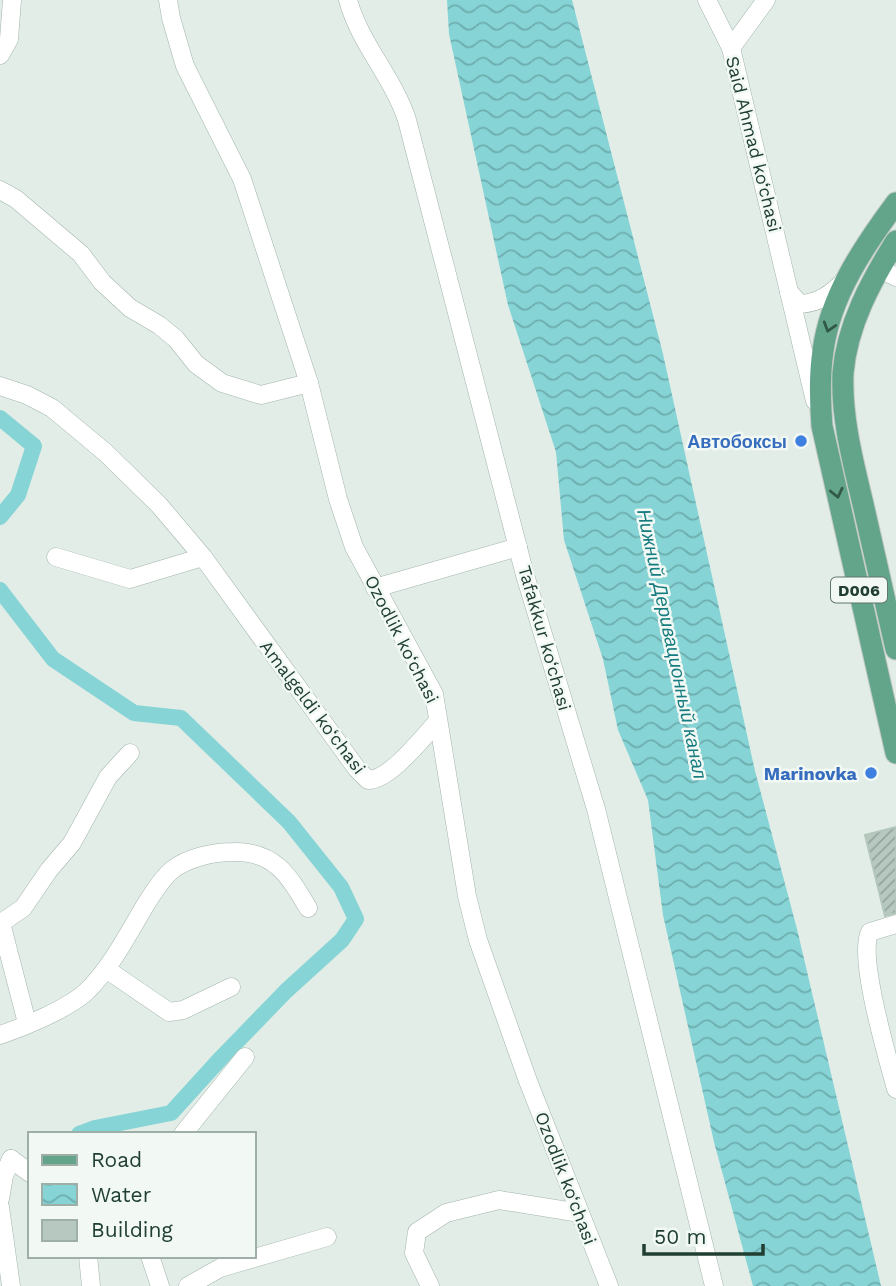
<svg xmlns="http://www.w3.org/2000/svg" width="896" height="1286" font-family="'Work Sans',sans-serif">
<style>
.water{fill:url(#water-waves)}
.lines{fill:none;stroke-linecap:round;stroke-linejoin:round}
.canal{stroke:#86d4d6;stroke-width:16}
.building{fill:url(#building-hatch);stroke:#b3c7bc;stroke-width:2}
.minor-casing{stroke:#a3b5ac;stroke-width:19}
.major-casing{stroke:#c1c9c6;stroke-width:23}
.minor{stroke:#fff;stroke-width:18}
.major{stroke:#63a58b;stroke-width:21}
.oneway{stroke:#315848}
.shop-dot{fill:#3f7fe0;stroke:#f2f9f5;stroke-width:2.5}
.labels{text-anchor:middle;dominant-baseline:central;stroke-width:5;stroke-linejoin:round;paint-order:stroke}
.shield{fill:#f2f9f5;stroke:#5f776c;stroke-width:2}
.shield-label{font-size:16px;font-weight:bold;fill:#203f32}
.street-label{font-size:18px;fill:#203f32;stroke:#f2f9f5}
.shop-label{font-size:18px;font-weight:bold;fill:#366cbe;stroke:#f2f9f5;text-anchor:end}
.water-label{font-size:19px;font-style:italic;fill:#167c7f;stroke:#f2f9f5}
</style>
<defs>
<pattern id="water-waves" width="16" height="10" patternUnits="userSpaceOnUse" patternTransform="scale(1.75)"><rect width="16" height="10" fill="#86d4d6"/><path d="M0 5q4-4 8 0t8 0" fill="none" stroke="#6dadae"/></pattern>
<pattern id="building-hatch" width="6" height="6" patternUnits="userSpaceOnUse" patternTransform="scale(1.75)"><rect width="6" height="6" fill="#b6c8bf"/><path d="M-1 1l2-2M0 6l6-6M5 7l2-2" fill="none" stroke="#94a49c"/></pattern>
</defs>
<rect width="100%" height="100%" fill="#e1ede6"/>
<path class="water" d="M447 0H572L663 354 755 771 797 929 881 1286H753L714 1142 663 915 648 800 618 730 603 659 564 540 556 452 508 305 449 34Z"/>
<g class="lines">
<g class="canal">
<path d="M0 418 34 446 18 495 0 517"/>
<path d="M0 590 53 659 134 713 181 718 289 822 341 887 356 919 342 940 286 991 221 1058 171 1113 95 1128 79 1134"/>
</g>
</g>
<path class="building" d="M896 827V913L885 916 865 835Z"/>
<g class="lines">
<defs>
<g id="minor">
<path d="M168 0 171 18 185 66 242 179 309 383 338 499 354 547 434 694 467 896 478 940 528 1081 609 1286"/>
<path d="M348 0C360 44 393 77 407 120L525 575 596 809 714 1286"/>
<path d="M707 0 731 48 815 401"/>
<path d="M731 48 766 0"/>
<path d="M0 55 9 39 12 0"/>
<path d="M0 190 16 199 81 254 102 282 130 308 159 325 176 339 196 364 222 383 261 395 309 383"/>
<path d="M879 268 896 277"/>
<path d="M789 292 800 304C819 303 831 294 844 281"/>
<path d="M0 386 27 395 52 408 106 453 159 505 203 557 357 769 368 780C390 780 423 737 438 721"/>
<path d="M56 557 130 579 203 557"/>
<path d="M375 588 518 547"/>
<path d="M896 924 870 932C857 956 888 1059 896 1089"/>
<path d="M106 969 169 1012 183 1010 231 987"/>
<path d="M27 1023 1 923 23 908 49 870 72 843 108 777 130 753"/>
<path d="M0 1035C24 1027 67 1009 86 992 111 968 128 934 146 904 154 892 161 879 172 870 187 858 213 852 233 852 275 851 289 876 308 908"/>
<path d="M183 1134 245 1057"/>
<path d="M11 1159 30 1173"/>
<path d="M0 1199 4 1176 11 1159"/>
<path d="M0 1207 11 1286"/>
<path d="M88 1256 91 1286"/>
<path d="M150 1256 160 1286"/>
<path d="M188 1286 220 1268 327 1237"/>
<path d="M430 1286 414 1253 417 1232 446 1213 499 1200 580 1213"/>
</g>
<g id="major">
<path d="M896 203C864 246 830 296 823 351 819 377 820 401 822 426L896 753"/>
<path d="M896 241C871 281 847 325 843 373 841 417 853 462 863 504 874 553 885 601 896 649"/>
</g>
</defs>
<use href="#minor" class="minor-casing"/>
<use href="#major" class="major-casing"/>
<use href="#minor" class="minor"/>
<use href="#major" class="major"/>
</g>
<defs><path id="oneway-chevron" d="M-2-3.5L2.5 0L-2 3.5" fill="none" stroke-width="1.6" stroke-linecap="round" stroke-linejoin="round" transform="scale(1.75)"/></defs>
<g class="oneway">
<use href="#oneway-chevron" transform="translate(829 327) rotate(107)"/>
<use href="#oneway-chevron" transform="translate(837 493) rotate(77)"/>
</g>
<g class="shop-dot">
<circle cx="801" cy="441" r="7"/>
<circle cx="871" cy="773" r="7"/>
</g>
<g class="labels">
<rect class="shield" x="831" y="577.5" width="56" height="25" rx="5"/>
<g class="shield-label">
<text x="859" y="590">D006</text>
</g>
<g class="street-label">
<text transform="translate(754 144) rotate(76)">Said Ahmad ko‘chasi</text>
<text transform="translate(545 638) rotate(74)">Tafakkur ko‘chasi</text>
<text transform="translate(402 639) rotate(63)">Ozodlik ko‘chasi</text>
<text transform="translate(313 707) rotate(53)">Amalgeldi ko‘chasi</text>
<text transform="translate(566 1178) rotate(69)">Ozodlik ko‘chasi</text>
</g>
<g class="shop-label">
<text x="787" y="441">Автобоксы</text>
<text x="857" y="773">Marinovka</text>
</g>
<g class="water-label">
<text transform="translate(672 644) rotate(78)">Нижний Деривационный канал</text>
</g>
</g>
<rect x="28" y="1132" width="228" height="126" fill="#f2f9f5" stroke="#9eafa7" stroke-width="2"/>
<rect x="42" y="1155" width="35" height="10" fill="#63a58b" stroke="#9eafa7" stroke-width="2"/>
<text x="91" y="1167" font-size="21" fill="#203f32">Road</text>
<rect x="42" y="1184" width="35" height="21" fill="url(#water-waves)" stroke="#9eafa7" stroke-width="2"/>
<text x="91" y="1202" font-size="21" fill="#203f32">Water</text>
<rect x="42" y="1220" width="35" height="21" fill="#b6c8bf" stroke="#9eafa7" stroke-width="2"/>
<text x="91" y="1237" font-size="21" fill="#203f32">Building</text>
<path d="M644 1244v10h119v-10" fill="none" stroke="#203f32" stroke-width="3.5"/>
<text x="654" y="1244" font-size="21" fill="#203f32" stroke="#f2f9f5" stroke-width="5" paint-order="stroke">50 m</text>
</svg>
